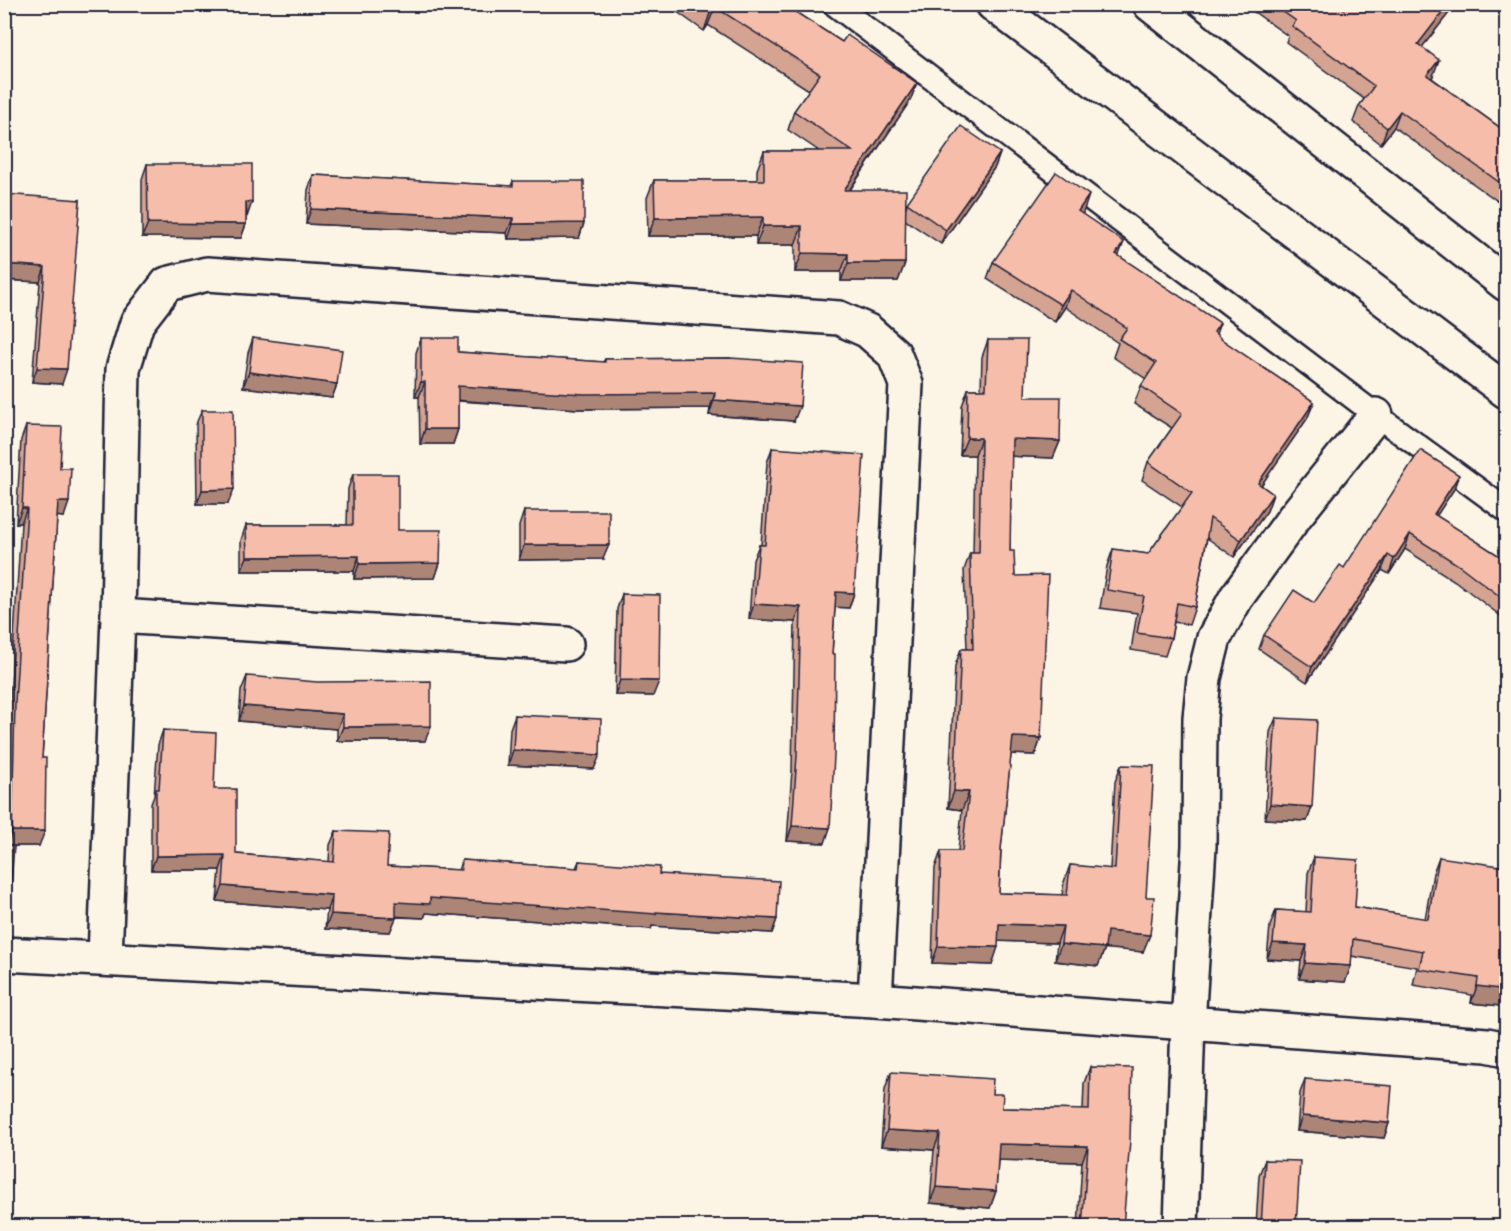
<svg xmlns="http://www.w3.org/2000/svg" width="1511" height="1231" font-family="Mynerve,sans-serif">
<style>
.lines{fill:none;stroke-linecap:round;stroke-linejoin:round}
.lane-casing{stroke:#22223b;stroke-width:27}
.street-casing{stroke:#22223b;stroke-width:38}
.secondary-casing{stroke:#22223b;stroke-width:38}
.lane{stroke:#fcf5e5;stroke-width:22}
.street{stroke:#fcf5e5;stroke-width:33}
.secondary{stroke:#fcf5e5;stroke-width:33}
.wall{fill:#d4a392;stroke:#22223b;stroke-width:1.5}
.shaded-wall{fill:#ac8577;stroke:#22223b;stroke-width:1.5}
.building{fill:#f6beaa;stroke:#22223b;stroke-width:1.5}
</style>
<rect width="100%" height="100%" fill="#fcf5e5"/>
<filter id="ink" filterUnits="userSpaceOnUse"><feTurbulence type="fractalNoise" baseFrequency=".0167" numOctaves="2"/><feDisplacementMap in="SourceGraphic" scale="12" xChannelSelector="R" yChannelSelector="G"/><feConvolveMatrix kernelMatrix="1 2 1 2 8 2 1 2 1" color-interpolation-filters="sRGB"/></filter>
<g filter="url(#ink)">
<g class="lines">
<defs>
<path id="lane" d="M834 4 1376 415 1506 510"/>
<g id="street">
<path d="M1150 4 1506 284"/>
<path d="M118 616 566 644"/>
<path d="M4 954 875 1000 1487 1045 1506 1049"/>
<path d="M105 958 118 616 123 369 137 323 167 284 207 274 839 318 868 331 894 354 906 384 875 1000"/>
<path d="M1181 1226 1188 1024 1199 846 1200 718 1204 678 1214 638 1236 598 1296 515 1376 415"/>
</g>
<path id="secondary" d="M993 4 1506 391"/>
</defs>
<use href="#lane" class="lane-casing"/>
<use href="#street" class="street-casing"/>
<use href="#secondary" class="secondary-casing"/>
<use href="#lane" class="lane"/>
<use href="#street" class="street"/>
<use href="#secondary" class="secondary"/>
</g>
<g class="wall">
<path d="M666 4H783L842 42 917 83 910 101 850 190 906 207 907 203 1000 153 995 167 941 244 905 220V263L898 281H841V272H795V245H756V236H648L647 198 654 180H757V170L764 151H819L788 130 794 111 809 90 708 25 704 31Z"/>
<path d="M1243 4H1337L1344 9 1347 4H1456L1422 47 1433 76 1432 78 1506 132V207L1394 127 1381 144 1353 122 1359 106 1364 99 1286 42 1288 36Z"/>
<path d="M147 164 246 217V224L241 238 142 237V179Z"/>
<path d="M313 175 511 186 513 181 584 223 579 238 508 239 507 233 306 224 308 190Z"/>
<path d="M80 200 62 384 32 382 40 282 4 280Z"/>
<path d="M1083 213 1082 214 1119 256 1220 323 1216 334 1221 339 1314 402 1307 419 1261 485 1273 494 1267 511 1234 557 1207 538 1195 607 1189 625 1174 622 1171 638 1165 656 1131 650 1137 613 1100 608 1107 566 1113 549 1148 554 1182 507 1142 480 1148 462 1172 428 1134 404 1141 386 1146 379 1113 357 1118 343 1065 307 1055 322 987 279 993 262Z"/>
<path d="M253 338 337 384 332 398 243 387 248 353Z"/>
<path d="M421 338 458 352 603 362 605 359 730 358 794 421 709 415 710 408 579 409 458 401V429L453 444H420L419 397H415L416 353Z"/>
<path d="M988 340 1025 397 1060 441 1053 458 1011 456 1010 551 1015 576 1041 738 1035 755 1011 754 1001 849 999 893 1062 895 1064 882 1070 865 1110 869 1115 782 1121 765 1143 952 1105 948 1098 966 1055 961 1057 943 998 941 992 965 932 963 935 868 941 851H958L962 810 948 808 955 666 961 649H967L964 570 970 553H973L975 455H960L962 406 968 389H981L982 357Z"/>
<path d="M202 410 228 504H197L196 424Z"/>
<path d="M26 426 60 468 64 517 57 516 42 758 39 846H14L6 897 9 717 21 523H16L21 440Z"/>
<path d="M772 448 854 593 849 608 835 607 832 654 825 843 787 841 792 770 795 622 749 619 753 560 759 545H761L767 463Z"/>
<path d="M353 474 398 530 440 563 435 578 354 579V571H241V540L246 525H347L348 489Z"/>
<path d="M1454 489 1436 516 1501 557 1506 553V620L1455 581 1405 549 1389 574 1382 570 1307 682 1259 649 1264 635 1314 603 1344 568Z"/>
<path d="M524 511 603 559 519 560V526Z"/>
<path d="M622 594 653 696 615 695 617 609Z"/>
<path d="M247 676 425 741H337V729L239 721 241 691Z"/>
<path d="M515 715 594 769 508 765 510 729Z"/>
<path d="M1276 718 1312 807 1307 821 1265 819 1270 732Z"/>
<path d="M163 730 214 789 236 854 329 862 330 845 336 831 387 866 458 870 462 860 576 868 579 861 659 874 777 919 772 933 652 926 651 929 426 913 424 918 396 917 390 932 325 929 327 910 217 901 220 870H151V804L154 796 158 745Z"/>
<path d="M1314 857 1355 907 1425 919 1433 873 1439 857 1503 1000 1501 1006 1471 1003 1472 995 1413 985 1417 967 1351 956V966L1345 982 1299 979 1301 961 1267 959 1270 926 1276 910 1306 912 1308 873Z"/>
<path d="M1090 1067 1123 1227H1078L1082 1162 998 1160 996 1191 990 1208 930 1203 934 1150 881 1146 885 1089 891 1072 992 1094 1002 1108 1083 1110 1084 1083Z"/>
<path d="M1305 1079 1389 1123 1384 1138 1297 1131 1300 1093Z"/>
<path d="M1265 1160 1296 1227H1256L1259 1175Z"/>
</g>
<g class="shaded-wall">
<path d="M1449 4H1456L1412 60 1418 44Z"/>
<path d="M715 7 708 25 704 31 710 13Z"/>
<path d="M1439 60 1433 76 1422 91 1427 75Z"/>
<path d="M917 83 910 101 837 208 844 190Z"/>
<path d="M1400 111 1394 127 1381 144 1387 128Z"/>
<path d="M1000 153 995 167 941 244 946 230Z"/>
<path d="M1089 195 1083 213 1072 229 1078 211Z"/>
<path d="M246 202H252L247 217Z"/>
<path d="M311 209 513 218 507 233 306 224Z"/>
<path d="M763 217 756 236H648L655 218Z"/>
<path d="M148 223 246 224 241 238 142 237Z"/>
<path d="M584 223 579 238 508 239 513 224Z"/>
<path d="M763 226H802L795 245H756Z"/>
<path d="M1124 242 1117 260 1116 254Z"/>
<path d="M802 253 848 254 841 272H795Z"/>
<path d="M848 263H905L898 281H841Z"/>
<path d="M4 264 45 267 40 282 4 280Z"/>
<path d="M1071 290 1065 307 1055 322 1061 305Z"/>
<path d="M37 368 67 369 62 384 32 382Z"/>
<path d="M249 372 337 384 332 398 243 387Z"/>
<path d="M421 382H425L419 397H415Z"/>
<path d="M458 386 715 393 710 408 579 409 453 400Z"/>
<path d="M714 400 800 406 794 421 709 415Z"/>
<path d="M1314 402 1307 419 1251 500 1258 483Z"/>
<path d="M425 429H458L453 444H420Z"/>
<path d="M967 438H981L975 455H960Z"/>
<path d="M1012 439 1060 441 1053 458 1005 456Z"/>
<path d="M1459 475 1454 489 1428 529 1434 514Z"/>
<path d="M234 489 228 504H197L202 490Z"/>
<path d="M1273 494 1267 511 1234 557 1241 540Z"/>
<path d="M58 502H69L64 517 53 516Z"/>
<path d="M22 508H27L21 523H16Z"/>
<path d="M1410 534 1405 549 1389 574 1394 559Z"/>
<path d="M524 545H609L603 559 519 560Z"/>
<path d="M1388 555 1382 570 1307 682 1312 667Z"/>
<path d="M359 556 354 571H241L247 557Z"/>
<path d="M440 563 435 578 354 579 359 564Z"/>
<path d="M836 592 854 593 849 608 831 607Z"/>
<path d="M754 604 801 607 795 622 749 619Z"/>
<path d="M620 680 659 681 653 696 615 695Z"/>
<path d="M244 706 343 714 337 729 239 721Z"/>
<path d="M431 726 425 741H337L343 727Z"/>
<path d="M1013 737 1041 738 1035 755 1007 754Z"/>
<path d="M513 750 600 755 594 769 508 765Z"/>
<path d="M954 791 969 792 962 810 948 808Z"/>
<path d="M1270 804 1312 807 1307 821 1265 819Z"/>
<path d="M792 826 830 828 825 843 787 841Z"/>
<path d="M12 831H45L39 846H7Z"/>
<path d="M225 855 220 870H151L156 856Z"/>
<path d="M4 882 11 883 6 897H4Z"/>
<path d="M223 886 332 895 327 910 217 901Z"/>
<path d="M430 898 656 912 777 919 772 933 652 926 651 929 426 913 424 918 391 916 396 902Z"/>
<path d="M331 914 396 918 390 932 325 929Z"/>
<path d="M999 924 1063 926 1057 943 992 941Z"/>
<path d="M1107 931 1150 935 1143 952 1100 948Z"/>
<path d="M1273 943 1307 945 1301 961 1267 959Z"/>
<path d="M1061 944 1105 948 1098 966 1055 961Z"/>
<path d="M938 946 998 947 992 965 932 963Z"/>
<path d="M1305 963 1351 966 1345 982 1299 979Z"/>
<path d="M1477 986H1506V1000H1503L1501 1006 1471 1003Z"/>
<path d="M1302 1116 1389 1123 1384 1138 1297 1131Z"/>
<path d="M887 1130 940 1133 934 1150 881 1146Z"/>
<path d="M999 1144 1088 1146 1082 1162 993 1160Z"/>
<path d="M936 1187 996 1191 990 1208 930 1203Z"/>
</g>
<g class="building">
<path d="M698 4H783L842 42 847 35 917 83 844 190H906L905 263H848V254L802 253V226H763V217L655 218 654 180H764V151H852L794 111 820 74 715 7 710 13Z"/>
<path d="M1272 4H1337L1344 9 1347 4H1449L1418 44 1439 60 1427 75 1506 132V187L1400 111 1387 128 1359 106 1374 86 1292 26 1296 21Z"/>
<path d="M961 126 1000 153 946 230 907 203Z"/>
<path d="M147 164H252V202H246V224L148 223Z"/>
<path d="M1056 172 1089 195 1078 211 1124 242 1116 254 1220 323 1214 332 1221 339 1314 402 1258 483 1273 494 1241 540 1210 518 1195 607 1177 603 1171 638 1137 633 1144 596 1107 590 1113 549 1148 554 1192 493 1148 462 1182 414 1141 386 1156 363 1119 339 1127 328 1071 290 1061 305 993 262Z"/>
<path d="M313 175 513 186V181H584V223L513 224V218L311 209Z"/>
<path d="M4 194 80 200 67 369 37 368 45 267 4 264Z"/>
<path d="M253 338 342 350 337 384 249 372Z"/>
<path d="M421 338H458V352L605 362V359L730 358 803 363 800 406 714 400 715 393 584 394 458 386V429H425V382H421Z"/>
<path d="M988 340H1027L1025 397H1061L1060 441 1012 439 1010 551H1014L1015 576 1048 575 1041 738 1013 737 1001 849 999 893 1067 895 1070 865 1115 869 1121 765 1154 766 1146 897H1154L1150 935 1107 931 1105 948 1061 944 1063 926 999 924 998 947 938 946 941 851H962L969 792 954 791 961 649H973L970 553H979L981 438H967L968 389H986Z"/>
<path d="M202 410H233L234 489 202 490Z"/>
<path d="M26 426 62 427 60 468H71L69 502H58L42 758H46L45 831H12L15 703 27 508H22Z"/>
<path d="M772 448 864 455 854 593 836 592 832 654H835L834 756 830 828 792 826 797 755 801 607 754 604 759 545H765Z"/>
<path d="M1420 450 1459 475 1434 514 1501 557 1505 552 1506 553V601L1460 566 1410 534 1394 559 1388 555 1312 667 1264 635 1294 590 1314 603 1340 565 1344 568Z"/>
<path d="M353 474H398V530H441L440 563 359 564V556L247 557 246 525H353Z"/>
<rect x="524" y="511" width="85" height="34"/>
<path d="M622 594 660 595 659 681 620 680Z"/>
<path d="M247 676 317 682 431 681V726L343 727V714L244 706Z"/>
<path d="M515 715 601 719 600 755 513 750Z"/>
<path d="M1276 718 1317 720 1312 807 1270 804Z"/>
<path d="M163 730 216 733 214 789H236V854L334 862 336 831 389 833 387 866 461 870 462 860 578 868 579 861 660 867 659 874 779 881 777 919 656 912V914L430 898V904L396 902V918L331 914 332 895 223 886 225 855 156 856V789H159Z"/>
<path d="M4 845 14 846 11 883 4 882Z"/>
<path d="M1314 857 1358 860 1355 907 1428 919 1439 857 1506 867V990L1477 986 1478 978 1419 969 1423 951 1353 939 1351 966 1305 963 1307 945 1273 943 1276 910 1311 912Z"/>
<path d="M1090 1067 1132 1068 1130 1140 1123 1227H1082L1088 1146 999 1144 996 1191 936 1187 940 1133 887 1130 891 1072 993 1079 992 1094H1003L1002 1108 1089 1110Z"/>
<path d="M1305 1079 1392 1086 1389 1123 1302 1116Z"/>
<path d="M1265 1160 1300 1161 1296 1227H1261Z"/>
</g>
</g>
<rect width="1511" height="1231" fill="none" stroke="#fcf5e5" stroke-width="24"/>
<rect x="12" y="12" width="1487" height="1207" fill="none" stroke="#22223b" stroke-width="2" filter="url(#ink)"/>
</svg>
